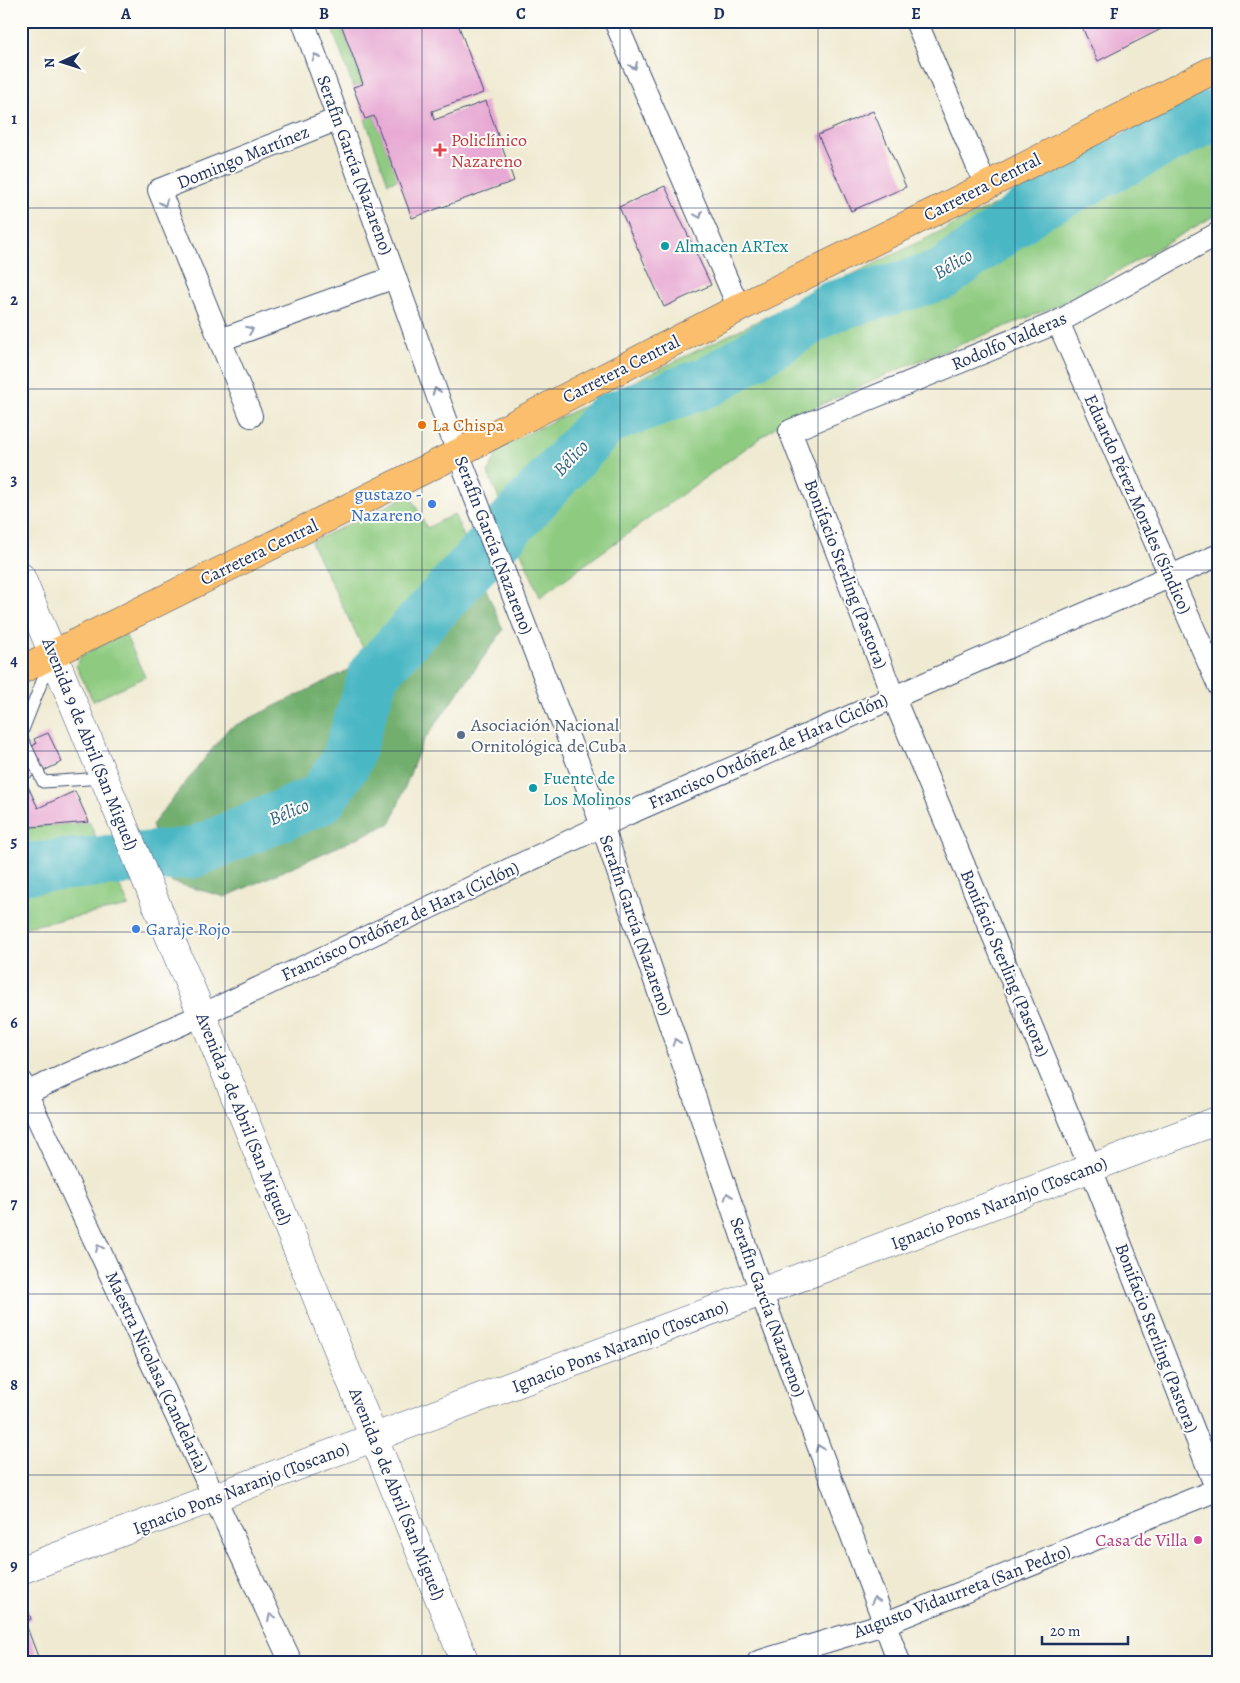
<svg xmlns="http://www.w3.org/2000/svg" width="1240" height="1683" font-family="Alegreya,serif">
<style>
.green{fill:#8ecb80;stroke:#547d6f}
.forest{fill:#72af6e;stroke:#466f66}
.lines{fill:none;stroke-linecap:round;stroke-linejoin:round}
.river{stroke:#4ab7c4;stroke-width:51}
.building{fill:#e8aad4}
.service-casing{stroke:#3b4b6f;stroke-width:13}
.minor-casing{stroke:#3b4b6f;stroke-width:24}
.tertiary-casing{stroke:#3b4b6f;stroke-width:29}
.primary-casing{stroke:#3b4b6f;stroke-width:29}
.service{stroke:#fff;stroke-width:11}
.minor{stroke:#fff;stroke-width:22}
.tertiary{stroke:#fff;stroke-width:28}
.primary{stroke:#fabe6d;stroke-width:28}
.oneway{stroke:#8d97ae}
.grid{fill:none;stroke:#1b2f5e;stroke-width:1;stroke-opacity:0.55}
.health-dot{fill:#e0444e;stroke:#fdfcf7;stroke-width:2}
.culture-dot{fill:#0f9aa8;stroke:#fdfcf7;stroke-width:2}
.food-dot{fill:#e8710a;stroke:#fdfcf7;stroke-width:2}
.shop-dot{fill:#3f7fe0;stroke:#fdfcf7;stroke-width:2}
.service-dot{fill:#5c6f8a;stroke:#fdfcf7;stroke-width:2}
.hotel-dot{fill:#d1479c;stroke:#fdfcf7;stroke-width:2}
.labels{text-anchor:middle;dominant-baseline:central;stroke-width:4;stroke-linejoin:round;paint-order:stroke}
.health-label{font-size:18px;fill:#be3a42;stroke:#fdfcf7;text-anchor:start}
.street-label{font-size:18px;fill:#1b2f5e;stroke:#fdfcf7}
.culture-label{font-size:18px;fill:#0d838f;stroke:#fdfcf7;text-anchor:start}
.food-label{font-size:18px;fill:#c56008;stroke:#fdfcf7;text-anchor:start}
.shop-label{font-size:18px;fill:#366cbe;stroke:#fdfcf7;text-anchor:end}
.service-label{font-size:18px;fill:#4e5e75;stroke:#fdfcf7;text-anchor:start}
.hotel-label{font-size:18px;fill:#b23c85;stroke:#fdfcf7;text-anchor:end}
.water-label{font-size:19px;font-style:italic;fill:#2b5f82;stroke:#fdfcf7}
.neatline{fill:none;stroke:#1b2f5e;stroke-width:2}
.grid-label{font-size:16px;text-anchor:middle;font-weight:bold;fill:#1b2f5e}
</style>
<rect width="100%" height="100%" fill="#fdfcf7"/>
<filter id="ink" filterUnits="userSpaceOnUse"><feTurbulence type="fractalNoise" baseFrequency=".02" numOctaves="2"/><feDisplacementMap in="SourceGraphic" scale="10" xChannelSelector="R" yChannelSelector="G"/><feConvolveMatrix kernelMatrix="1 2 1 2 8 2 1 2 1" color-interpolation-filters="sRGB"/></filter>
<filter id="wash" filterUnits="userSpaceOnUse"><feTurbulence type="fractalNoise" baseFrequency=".0096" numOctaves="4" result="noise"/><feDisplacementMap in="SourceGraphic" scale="20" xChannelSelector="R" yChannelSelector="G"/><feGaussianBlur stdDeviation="1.12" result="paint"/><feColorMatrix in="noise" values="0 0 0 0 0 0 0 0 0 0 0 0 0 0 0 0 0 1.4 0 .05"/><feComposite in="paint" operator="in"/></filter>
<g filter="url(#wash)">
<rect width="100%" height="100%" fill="#efead1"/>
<g class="green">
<path d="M341 24 363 84 353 87 332 28Z"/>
<path d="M1219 95V213L1059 305 909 365 782 422 540 597 488 473 500 447Z"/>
<path d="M374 116 398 179 388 183 365 119Z"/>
<path d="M410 495 427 528 454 514 466 541 369 660 311 542Z"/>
<path d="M125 634 145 677 93 701 76 666 82 655Z"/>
<path d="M89 822 129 906 21 928V828Z"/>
</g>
<path class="forest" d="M466 541 503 630 422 743 391 823 225 897 171 882 152 825 228 729 369 660Z"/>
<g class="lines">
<path class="river" d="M21 869 192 853 321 799 346 762 374 673 607 419 710 381 831 307 942 275 1035 207 1219 112"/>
</g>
<g id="blocks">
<g class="building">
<path d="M349 21H457L483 93 432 111 434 120 486 101 514 181 412 218 374 116 365 119 353 87 363 84 341 24Z"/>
<path d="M1079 21H1168L1169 25 1098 61Z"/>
<path d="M873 111 906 187 851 211 818 135Z"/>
<path d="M665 186 711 285 664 307 619 207Z"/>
<path d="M48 733 62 762 25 780 38 808 75 791 89 822 21 828V752L36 744 34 739Z"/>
<path d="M25 1602 31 1619 25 1622 40 1662H21V1604Z"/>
</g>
</g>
</g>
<g filter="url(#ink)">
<use href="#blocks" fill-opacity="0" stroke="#3b4b6f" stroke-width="1"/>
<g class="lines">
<defs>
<g id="service">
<path d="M21 735 50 661"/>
<path d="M21 736 43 782 103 778"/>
</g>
<g id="minor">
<path d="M303 21 458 453 602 825 761 1292 899 1662"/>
<path d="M615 21 739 308"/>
<path d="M916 21 986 186"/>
<path d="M338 119 159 190 220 340 395 277"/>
<path d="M1219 233 1058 322 790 431 893 696 1091 1169 1219 1495"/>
<path d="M1058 322 1219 686"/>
<path d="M220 340 251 416"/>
<path d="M21 1082 291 1662"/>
<path d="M21 1095 202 1015 625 815 1219 555"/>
<path d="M758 1662 884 1624 1219 1489"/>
</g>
<g id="tertiary">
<path d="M21 577 202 1015 465 1662"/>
<path d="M21 1570 1219 1120"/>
</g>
<path id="primary" d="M21 670 458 453 739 308 986 186 1219 67"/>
</defs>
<use href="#service" class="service-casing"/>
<use href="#minor" class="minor-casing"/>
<use href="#tertiary" class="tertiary-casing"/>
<use href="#primary" class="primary-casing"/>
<use href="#service" class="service"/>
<use href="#minor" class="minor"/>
<use href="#tertiary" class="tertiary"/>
<use href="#primary" class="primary"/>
</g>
<defs><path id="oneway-chevron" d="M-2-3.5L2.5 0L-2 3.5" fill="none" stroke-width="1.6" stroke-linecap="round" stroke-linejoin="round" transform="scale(1.25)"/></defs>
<g class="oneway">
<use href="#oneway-chevron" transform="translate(316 57) rotate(-110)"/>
<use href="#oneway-chevron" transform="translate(634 66) rotate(67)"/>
<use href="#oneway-chevron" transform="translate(164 203) rotate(68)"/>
<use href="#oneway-chevron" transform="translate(699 215) rotate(67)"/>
<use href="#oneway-chevron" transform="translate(250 330) rotate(-20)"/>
<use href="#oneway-chevron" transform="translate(436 391) rotate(-110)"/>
<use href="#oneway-chevron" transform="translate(676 1042) rotate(-109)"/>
<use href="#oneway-chevron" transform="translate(728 1196) rotate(-109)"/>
<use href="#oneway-chevron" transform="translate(99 1248) rotate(-115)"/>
<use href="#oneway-chevron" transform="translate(819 1448) rotate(-110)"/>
<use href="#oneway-chevron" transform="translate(875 1600) rotate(-110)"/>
<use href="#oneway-chevron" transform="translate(271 1617) rotate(-115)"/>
</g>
</g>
<path class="grid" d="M225 21V1662M422 21V1662M620 21V1662M818 21V1662M1015 21V1662M21 208H1219M21 389H1219M21 570H1219M21 751H1219M21 932H1219M21 1113H1219M21 1294H1219M21 1475H1219"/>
<path class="health-dot" d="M437.5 142.5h5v5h5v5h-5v5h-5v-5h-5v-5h5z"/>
<g class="culture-dot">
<circle cx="665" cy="246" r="5"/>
<circle cx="533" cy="788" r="5"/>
</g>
<circle class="food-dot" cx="422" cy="425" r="5"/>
<g class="shop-dot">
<circle cx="432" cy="504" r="5"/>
<circle cx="136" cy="929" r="5"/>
</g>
<circle class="service-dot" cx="461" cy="735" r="5"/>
<circle class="hotel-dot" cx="1198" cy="1540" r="5"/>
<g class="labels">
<g class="health-label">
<text x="451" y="140">Policlínico<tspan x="451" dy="21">Nazareno</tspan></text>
</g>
<g class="street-label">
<text transform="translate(243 157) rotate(-22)">Domingo Martínez</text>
<text transform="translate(355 165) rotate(70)">Serafín García (Nazareno)</text>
<text transform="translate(982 187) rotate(-27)">Carretera Central</text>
<text transform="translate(1009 341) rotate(-23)">Rodolfo Valderas</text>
<text transform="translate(621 369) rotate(-27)">Carretera Central</text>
<text transform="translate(1138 504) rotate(66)">Eduardo Pérez Morales (Síndico)</text>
<text transform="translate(494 545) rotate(69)">Serafín García (Nazareno)</text>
<text transform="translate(259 552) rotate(-26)">Carretera Central</text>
<text transform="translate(846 574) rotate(69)">Bonifacio Sterling (Pastora)</text>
<text transform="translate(90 744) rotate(68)">Avenida 9 de Abril (San Miguel)</text>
<text transform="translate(768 751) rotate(-24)">Francisco Ordóñez de Hara (Ciclón)</text>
<text transform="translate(400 921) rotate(-25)">Francisco Ordóñez de Hara (Ciclón)</text>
<text transform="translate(636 925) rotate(71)">Serafín García (Nazareno)</text>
<text transform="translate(1005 963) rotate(67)">Bonifacio Sterling (Pastora)</text>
<text transform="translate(244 1119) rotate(68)">Avenida 9 de Abril (San Miguel)</text>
<text transform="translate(999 1203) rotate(-21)">Ignacio Pons Naranjo (Toscano)</text>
<text transform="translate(768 1307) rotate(70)">Serafín García (Nazareno)</text>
<text transform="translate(1157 1338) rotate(69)">Bonifacio Sterling (Pastora)</text>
<text transform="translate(620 1346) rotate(-21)">Ignacio Pons Naranjo (Toscano)</text>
<text transform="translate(157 1372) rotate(65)">Maestra Nicolasa (Candelaria)</text>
<text transform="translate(241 1488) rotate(-21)">Ignacio Pons Naranjo (Toscano)</text>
<text transform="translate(397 1494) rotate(68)">Avenida 9 de Abril (San Miguel)</text>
<text transform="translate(962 1591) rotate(-21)">Augusto Vidaurreta (San Pedro)</text>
</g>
<g class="culture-label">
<text x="675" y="246">Almacen ARTex</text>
<text x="543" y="778">Fuente de<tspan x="543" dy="21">Los Molinos</tspan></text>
</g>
<g class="food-label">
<text x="432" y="425">La Chispa</text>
</g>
<g class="shop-label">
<text x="422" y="494">gustazo -<tspan x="422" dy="21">Nazareno</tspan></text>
<text x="146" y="929" text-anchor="start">Garaje Rojo</text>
</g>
<g class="service-label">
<text x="471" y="725">Asociación Nacional<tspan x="471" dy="21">Ornitológica de Cuba</tspan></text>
</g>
<g class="hotel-label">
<text x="1188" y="1540">Casa de Villa</text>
</g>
<g class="water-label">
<text transform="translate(953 264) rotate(-31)">Bélico</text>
<text transform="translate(571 458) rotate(-47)">Bélico</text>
<text transform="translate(289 812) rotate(-23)">Bélico</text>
</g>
</g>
<rect width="1240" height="1683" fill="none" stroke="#fdfcf7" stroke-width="55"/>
<g transform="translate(62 62) rotate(266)" stroke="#fdfcf7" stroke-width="4" paint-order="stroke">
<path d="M0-4L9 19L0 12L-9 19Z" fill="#1b2f5e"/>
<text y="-8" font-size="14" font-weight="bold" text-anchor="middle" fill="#1b2f5e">N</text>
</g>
<path d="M1042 1636v8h86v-8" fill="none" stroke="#1b2f5e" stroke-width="2.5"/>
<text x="1050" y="1636" font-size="15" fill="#1b2f5e" stroke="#fdfcf7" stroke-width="4" paint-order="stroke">20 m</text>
<rect x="28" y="28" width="1184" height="1628" class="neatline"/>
<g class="grid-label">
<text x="126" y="19">A</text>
<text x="324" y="19">B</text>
<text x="521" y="19">C</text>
<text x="719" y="19">D</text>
<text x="916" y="19">E</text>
<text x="1114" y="19">F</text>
<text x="14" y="124">1</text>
<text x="14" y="305">2</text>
<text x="14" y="485">3</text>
<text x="14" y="666">4</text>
<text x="14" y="847">5</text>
<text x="14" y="1028">6</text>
<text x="14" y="1209">7</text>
<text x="14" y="1390">8</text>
<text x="14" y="1571">9</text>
</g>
</svg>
